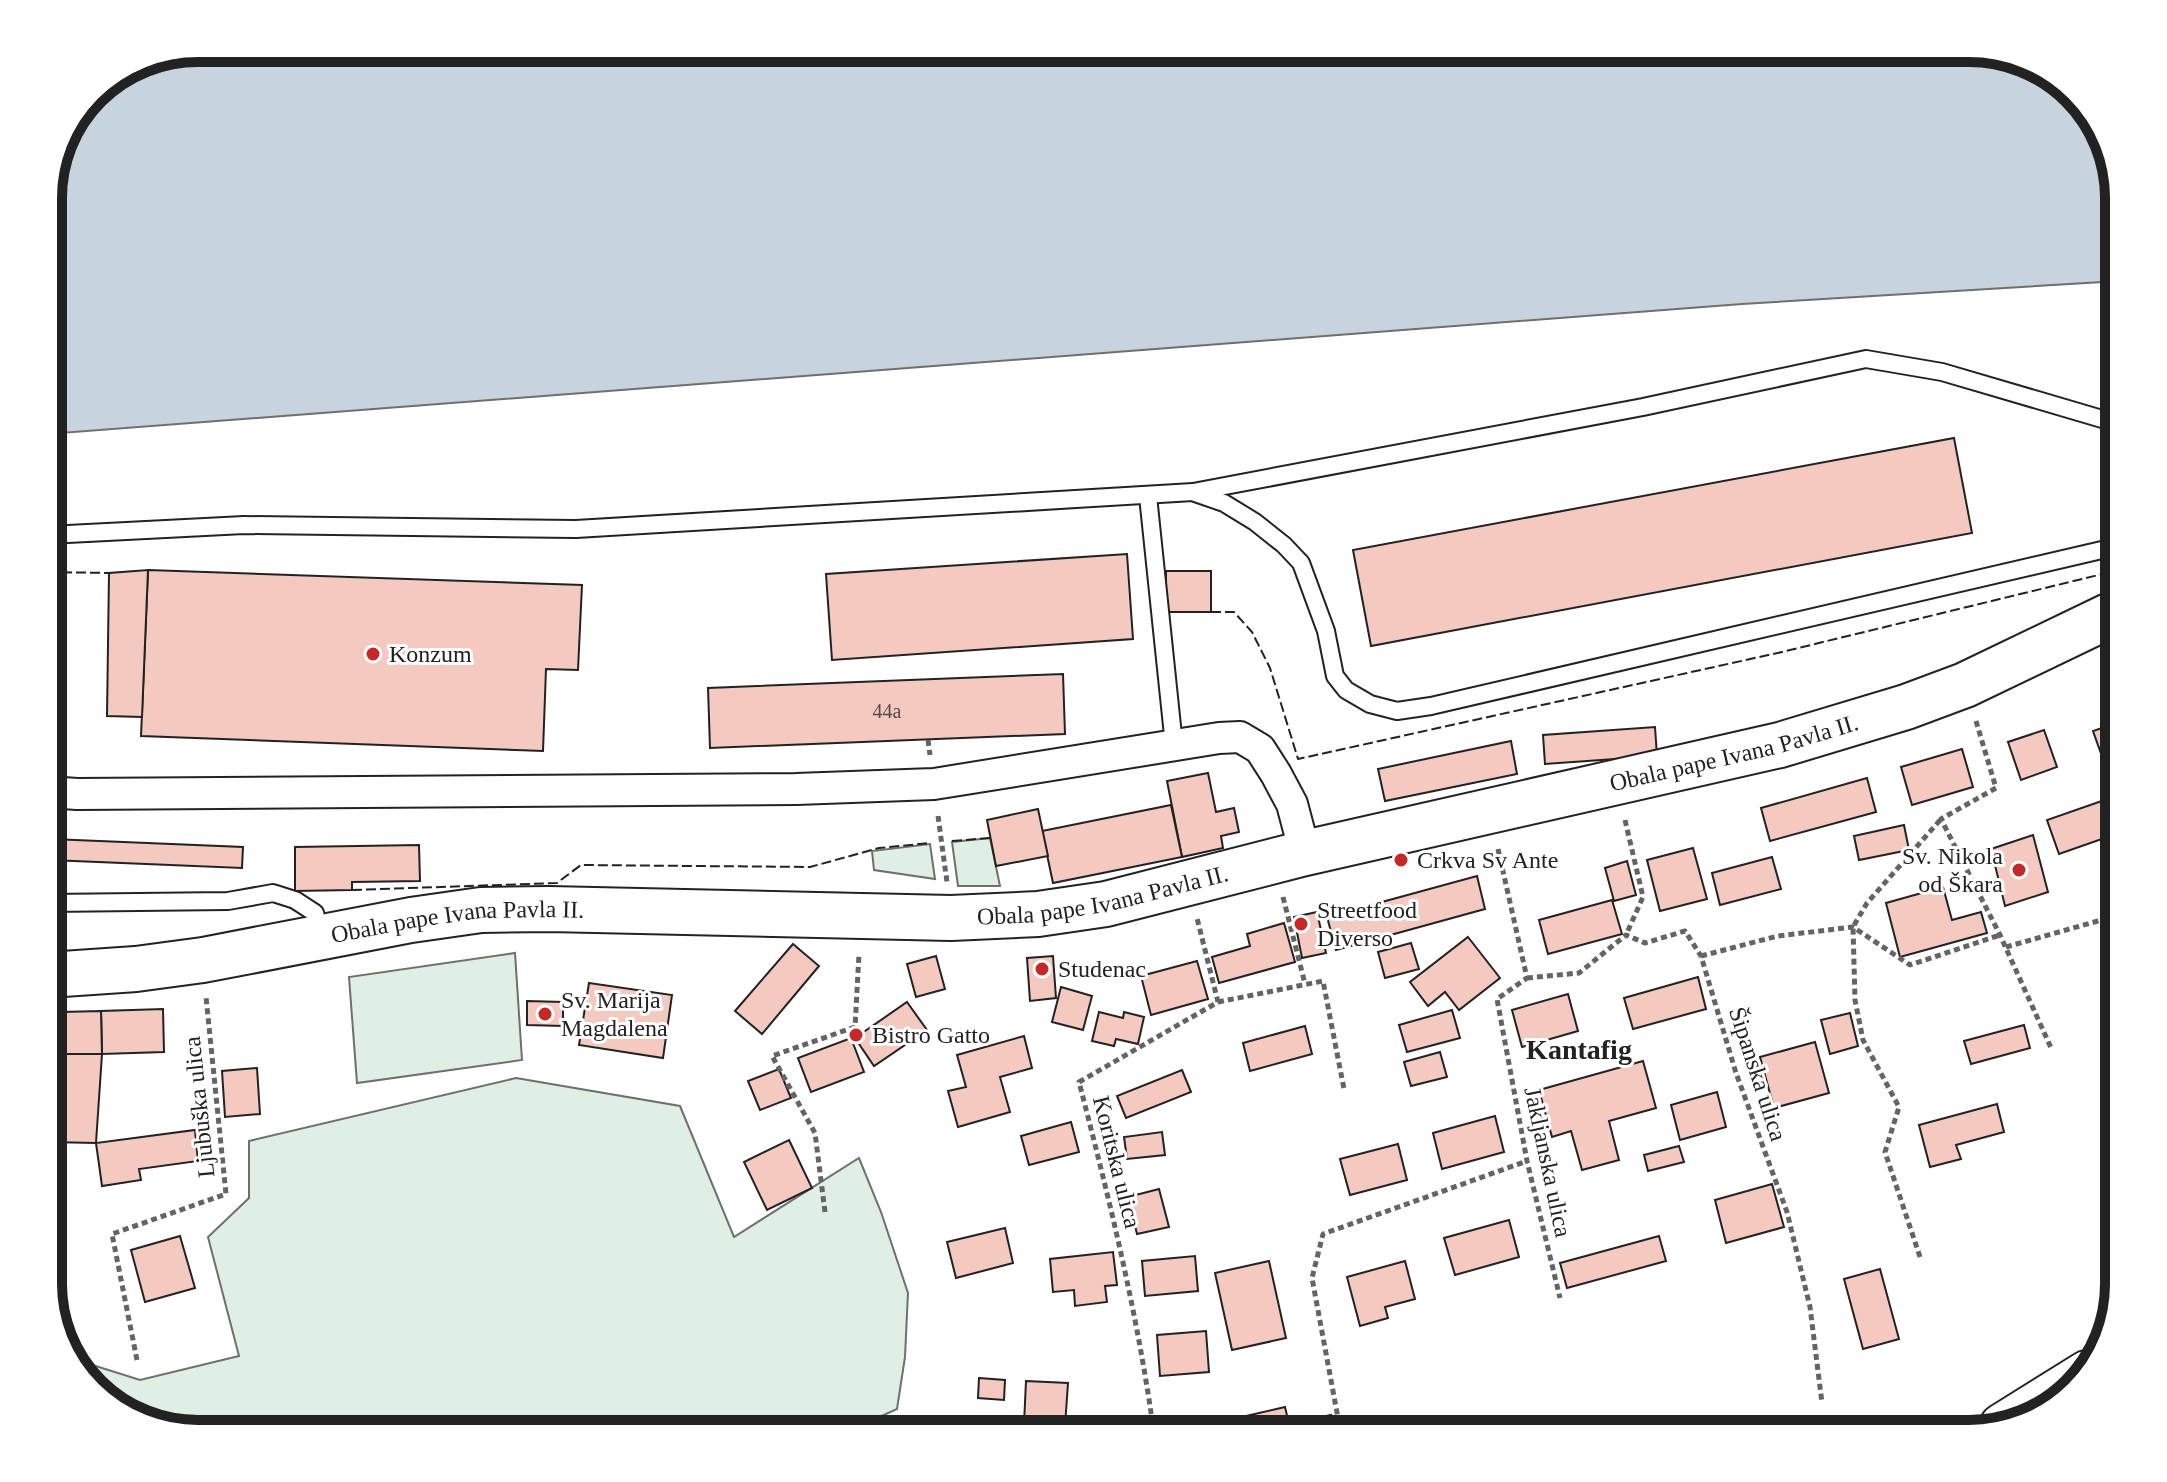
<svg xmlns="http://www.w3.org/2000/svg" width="2167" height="1482" font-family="'Times New Roman',serif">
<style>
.green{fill:#e0efe3;stroke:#6f6f6f;stroke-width:2}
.water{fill:#c7d3dd;stroke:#6f6f6f;stroke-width:2}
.building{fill:#f3c9c0;stroke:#222;stroke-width:2}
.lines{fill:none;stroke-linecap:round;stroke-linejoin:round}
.lane-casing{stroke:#222;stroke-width:20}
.street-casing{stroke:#222;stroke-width:34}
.primary-casing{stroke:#222;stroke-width:48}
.path{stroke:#646464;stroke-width:5;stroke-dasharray:6 4;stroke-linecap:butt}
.lane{stroke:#fff;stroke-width:16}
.street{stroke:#fff;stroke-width:30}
.primary{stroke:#fff;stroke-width:44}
.fence{stroke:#222;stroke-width:2;stroke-dasharray:10 4;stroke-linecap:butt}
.poi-dot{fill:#c62828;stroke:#fff;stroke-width:3}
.labels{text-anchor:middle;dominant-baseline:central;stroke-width:6;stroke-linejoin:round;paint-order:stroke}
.number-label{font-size:20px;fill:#564c4a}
.poi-label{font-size:24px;fill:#222;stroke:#fff;text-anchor:start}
.street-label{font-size:24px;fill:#222;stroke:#fff}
.quarter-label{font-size:28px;font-weight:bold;fill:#222;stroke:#fff}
.rim{fill:none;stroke:#222;stroke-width:10}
</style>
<rect width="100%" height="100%" fill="#fff"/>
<g class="green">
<path d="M990 838 1000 886H958L952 842Z"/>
<path d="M930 844 935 879 874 870 872 851Z"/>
<path d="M515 953 522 1060 357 1083 349 977Z"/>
<path d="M516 1078 680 1106 734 1237 859 1158 881 1212 908 1293 905 1357 897 1409 855 1428 854 1434H198L114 1408 68 1359 67 1357 140 1380 239 1356 208 1237 249 1198V1141Z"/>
</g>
<path class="water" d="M198 48H1969L2053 74 2099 123 2119 197V281L1742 304 48 434V188L92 92 141 59Z"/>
<g class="building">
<path d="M1954 438 1972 533 1371 646 1353 550Z"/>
<path d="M1127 554 1133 639 832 660 826 574Z"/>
<path d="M148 570 582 585 578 670 546 669 543 751 141 736Z"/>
<path d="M148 570 142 717 107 716 109 573Z"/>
<rect x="1166" y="571" width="45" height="41"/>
<path d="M1063 674 1065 734 710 748 708 688Z"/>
<path d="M2119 722V757L2104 762 2093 731Z"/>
<path d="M1655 727 1657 756 1545 764 1543 735Z"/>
<path d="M2044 730 2057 767 2021 780 2008 742Z"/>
<path d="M1511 741 1517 774 1385 801 1378 769Z"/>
<path d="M1962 749 1973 787 1912 805 1901 767Z"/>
<path d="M1208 773 1216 812 1234 808 1239 832 1221 836 1223 848 1182 857 1167 781Z"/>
<path d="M1867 778 1876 812 1770 841 1761 808Z"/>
<path d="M2119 795V833L2059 854 2047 820Z"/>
<path d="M1171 805 1182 857 1053 883 1042 831Z"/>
<path d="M1038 809 1048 856 996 866 987 820Z"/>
<path d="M1904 825 1909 850 1859 860 1854 836Z"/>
<path d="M2033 835 2048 892 2005 906 1991 849Z"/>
<path d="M51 839 243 847 242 868 50 860Z"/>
<path d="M419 845 420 881 352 882V890L295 891V847Z"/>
<path d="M1693 848 1707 899 1660 911 1647 860Z"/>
<path d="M1772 857 1781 889 1720 905 1712 873Z"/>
<path d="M1627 861 1636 895 1614 901 1605 868Z"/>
<path d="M1477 876 1485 909 1336 950 1327 917Z"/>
<path d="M1943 887 1952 920 1981 912 1987 933 1900 957 1886 903Z"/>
<path d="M1612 900 1622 934 1548 954 1539 920Z"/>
<path d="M1317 912 1326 953 1302 958 1294 917Z"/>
<path d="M1284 923 1295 962 1219 983 1212 957 1250 946 1247 934Z"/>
<path d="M1468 937 1500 978 1459 1010 1445 992 1428 1006 1410 982Z"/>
<path d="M1411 943 1419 969 1385 978 1378 952Z"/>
<path d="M793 944 819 966 762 1034 735 1011Z"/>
<path d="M936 956 945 989 916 997 907 964Z"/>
<path d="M1053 956 1056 998 1030 1001 1027 958Z"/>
<path d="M1197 961 1208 999 1151 1015 1141 976Z"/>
<path d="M1698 977 1706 1009 1633 1029 1624 998Z"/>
<path d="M589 983 672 995 663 1058 579 1045Z"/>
<path d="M1061 987 1092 996 1083 1030 1052 1022Z"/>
<path d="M1568 994 1578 1031 1522 1047 1512 1010Z"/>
<path d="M527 1001 563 1002V1026L527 1025Z"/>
<path d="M907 1002 927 1030 874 1066 855 1038Z"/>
<path d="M163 1009 164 1052 102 1054 101 1011Z"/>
<path d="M1452 1010 1460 1038 1407 1052 1399 1025Z"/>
<path d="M101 1011 102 1054H61V1012Z"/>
<path d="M1099 1012 1123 1018 1124 1012 1144 1017 1138 1044 1116 1039 1114 1046 1092 1041Z"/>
<path d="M1850 1013 1858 1046 1830 1054 1821 1020Z"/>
<path d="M2024 1025 2030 1048 1971 1064 1964 1041Z"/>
<path d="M1305 1026 1312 1054 1250 1071 1243 1043Z"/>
<path d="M1024 1036 1032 1068 1000 1077 1010 1112 958 1127 948 1091 966 1087 957 1055Z"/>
<path d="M851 1038 864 1072 811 1092 798 1058Z"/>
<path d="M1815 1042 1829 1093 1774 1108 1760 1057Z"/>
<path d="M1440 1052 1447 1077 1411 1086 1404 1062Z"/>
<path d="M61 1054H102L96 1143 48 1142V1101L62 1100Z"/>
<path d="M1643 1061 1656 1108 1609 1121 1619 1160 1582 1170 1571 1131 1552 1137 1539 1090Z"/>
<path d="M257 1068 260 1114 225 1117 222 1071Z"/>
<path d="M779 1069 791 1098 760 1110 748 1081Z"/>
<path d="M1182 1070 1191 1092 1126 1118 1117 1096Z"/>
<path d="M1717 1092 1726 1127 1680 1140 1671 1105Z"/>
<path d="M1997 1104 2004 1132 1956 1145 1961 1159 1930 1167 1919 1125Z"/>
<path d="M1495 1116 1504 1152 1442 1169 1433 1133Z"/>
<path d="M1071 1122 1079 1152 1029 1165 1021 1136Z"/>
<path d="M195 1130 198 1161 139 1169 141 1180 102 1186 96 1143Z"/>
<path d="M1162 1132 1165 1155 1127 1159 1124 1137Z"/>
<path d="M789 1140 812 1188 767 1210 744 1162Z"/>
<path d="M1398 1144 1407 1180 1350 1195 1340 1159Z"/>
<path d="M1679 1146 1684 1162 1648 1171 1644 1155Z"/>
<path d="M1772 1184 1784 1227 1726 1243 1715 1200Z"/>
<path d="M1159 1189 1169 1227 1137 1234 1128 1197Z"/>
<path d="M1509 1220 1519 1257 1455 1275 1444 1238Z"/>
<path d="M1005 1228 1013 1263 956 1278 947 1242Z"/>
<path d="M180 1236 195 1288 145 1302 131 1250Z"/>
<path d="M1659 1236 1666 1261 1567 1288 1560 1263Z"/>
<path d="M1113 1252 1117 1285 1105 1286 1107 1302 1075 1306 1074 1290 1053 1292 1050 1259Z"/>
<path d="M1195 1256 1198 1291 1145 1296 1142 1261Z"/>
<path d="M1269 1261 1286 1338 1232 1350 1215 1273Z"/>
<path d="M1405 1261 1415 1299 1385 1307 1388 1318 1360 1326 1347 1277Z"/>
<path d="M1880 1269 1899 1339 1863 1349 1844 1279Z"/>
<path d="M1206 1331 1209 1372 1160 1376 1157 1335Z"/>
<path d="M979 1378 1005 1380 1004 1400 978 1398Z"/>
<path d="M1026 1381 1068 1383 1065 1426 1024 1424Z"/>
<path d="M1285 1407 1289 1424 1331 1415 1335 1434H1251L1246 1416Z"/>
<path d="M1144 1416 1148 1434H1087L1086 1426Z"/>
</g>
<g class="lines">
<defs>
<g id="lane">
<path d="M1195 493 1224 503 1255 522 1284 545 1301 563 1326 631 1335 676 1346 690 1370 704 1397 711 1431 706 2119 546"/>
<path d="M1148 496 1174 745"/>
<path d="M48 535 244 525 576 529 1193 492 1643 407 1866 359 1942 372 2119 424"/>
<path d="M48 903 228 901 273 893 295 900 315 913 321 934"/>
</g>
<path id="street" d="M48 792 77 794 796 789 934 784 1219 738 1240 737 1260 749 1276 774 1292 804 1305 853"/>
<g id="primary">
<path id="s1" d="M48 975 136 969 203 960 411 920 481 910 549 909 951 918 1038 914 1106 904 1305 853 1780 745 1906 707 1965 685 2119 611"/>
<path d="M2002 1426 2087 1373"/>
</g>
</defs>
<use href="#lane" class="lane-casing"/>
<use href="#street" class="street-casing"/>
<use href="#primary" class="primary-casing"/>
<g class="path">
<path d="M1976 721 1996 788 1941 819 2000 935 2052 1050"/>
<path d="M928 740 930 755"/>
<path d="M938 816 947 882"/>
<path d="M1625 820 1643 897 1626 935"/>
<path d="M1498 849 1527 978 1497 999 1527 1161 1560 1298"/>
<path d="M1283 897 1305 984"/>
<path d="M2006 947 2119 915"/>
<path d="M1701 956 1778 936 1853 927 1910 965 2000 935"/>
<path d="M1527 978 1579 973 1626 935 1645 943 1685 931 1701 956 1736 1073 1787 1212 1810 1307 1822 1403"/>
<path d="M1218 1002 1323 981 1344 1089"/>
<path d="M825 1212 815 1133 772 1056 855 1027 859 954"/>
<path d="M1920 1257 1885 1152 1899 1107 1863 1040 1855 1000 1853 927 1867 903 1941 819"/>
<path d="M137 1360 112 1234 226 1194 206 997"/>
<path d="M1154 1434C1138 1315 1109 1198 1079 1082L1218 1002 1197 918"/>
<path d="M1341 1434 1312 1278 1323 1234 1527 1161"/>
</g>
<use href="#lane" class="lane"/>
<use href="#street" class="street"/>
<use href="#primary" class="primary"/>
<g class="fence">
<path d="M48 572 109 573"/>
<path d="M1211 612H1234L1252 632 1270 668 1298 759 1782 652 2119 570"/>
<path d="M952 841 990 838"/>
<path d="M352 890 557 883 581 865 810 867 879 848 930 843"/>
</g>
</g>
<g class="poi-dot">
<circle cx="373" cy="654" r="8"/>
<circle cx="1401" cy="860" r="8"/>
<circle cx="2019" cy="870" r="8"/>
<circle cx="1301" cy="924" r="8"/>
<circle cx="1042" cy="969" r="8"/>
<circle cx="545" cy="1014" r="8"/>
<circle cx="856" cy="1035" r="8"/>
</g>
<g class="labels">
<g class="number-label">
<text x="887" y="711">44a</text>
</g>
<g class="poi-label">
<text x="389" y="654">Konzum</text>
<text x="2003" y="856" text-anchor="end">Sv. Nikola<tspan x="2003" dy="28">od Škara</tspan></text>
<text x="1417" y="860">Crkva Sv Ante</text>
<text x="1317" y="910">Streetfood<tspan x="1317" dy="28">Diverso</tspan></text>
<text x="1058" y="969">Studenac</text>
<text x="561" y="1000">Sv. Marija<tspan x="561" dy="28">Magdalena</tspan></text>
<text x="872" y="1035">Bistro Gatto</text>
</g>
<g class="street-label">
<text stroke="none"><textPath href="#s1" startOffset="1710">Obala pape Ivana Pavla II.</textPath></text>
<text stroke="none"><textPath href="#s1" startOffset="1062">Obala pape Ivana Pavla II.</textPath></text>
<text stroke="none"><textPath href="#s1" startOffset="414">Obala pape Ivana Pavla II.</textPath></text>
<text transform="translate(1758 1074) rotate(72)">Šipanska ulica</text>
<text transform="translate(199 1107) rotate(-96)">Ljubuška ulica</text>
<text transform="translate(1117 1162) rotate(76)">Koritska ulica</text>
<text transform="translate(1548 1162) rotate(78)">Jakljanska ulica</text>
</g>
<g class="quarter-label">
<text x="1579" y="1049">Kantafig</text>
</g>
</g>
<path d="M0 0H2167V1482H0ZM198 62H1969A136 136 0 0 1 2105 198V1284A136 136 0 0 1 1969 1420H198A136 136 0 0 1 62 1284V198A136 136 0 0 1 198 62Z" fill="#fff" fill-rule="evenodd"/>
<path class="rim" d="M198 62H1969A136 136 0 0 1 2105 198V1284A136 136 0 0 1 1969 1420H198A136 136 0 0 1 62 1284V198A136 136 0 0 1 198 62Z"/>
</svg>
